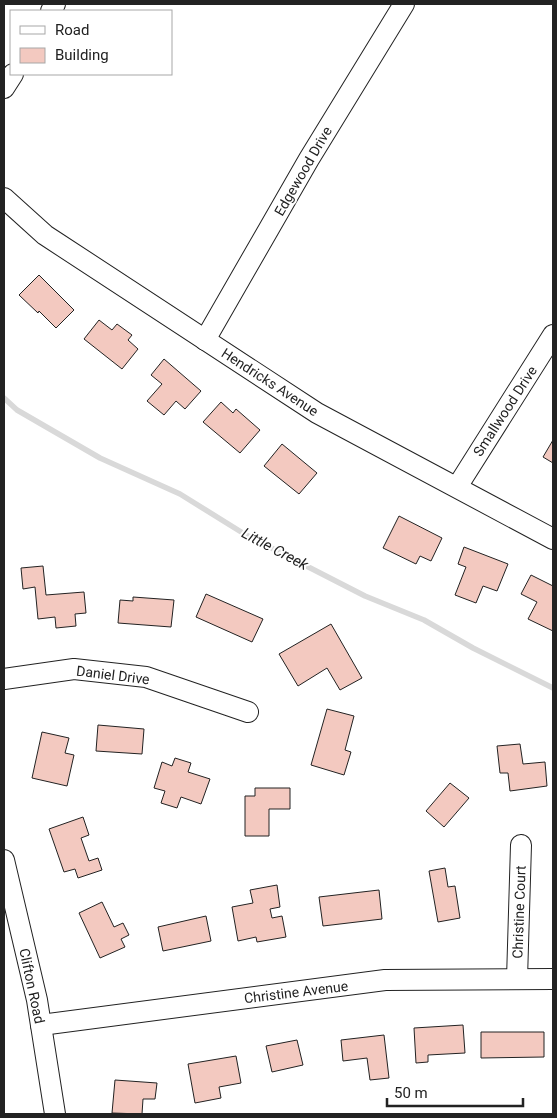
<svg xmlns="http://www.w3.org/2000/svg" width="557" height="1118" font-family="Roboto,sans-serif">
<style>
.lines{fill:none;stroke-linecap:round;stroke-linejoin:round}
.stream{stroke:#d9d9d9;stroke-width:5.5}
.building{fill:#f3c9c0;stroke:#222}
.minor-casing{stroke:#222;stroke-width:22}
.minor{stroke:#fff;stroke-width:20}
.labels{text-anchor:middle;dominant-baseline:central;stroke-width:4;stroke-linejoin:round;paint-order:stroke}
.street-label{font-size:14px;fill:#222;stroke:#fff}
.water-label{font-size:15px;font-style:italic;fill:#222;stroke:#fff}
</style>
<rect width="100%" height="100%" fill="#fff"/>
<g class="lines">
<path class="stream" d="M4 398 17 410 100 458 180 494 246 535 365 596 424 620 473 648 553 688"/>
</g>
<g class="building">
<path d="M39 275 74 310 56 328 39 311 38 313 19 295Z"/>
<path d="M99 320 112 330 117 324 132 335 128 340 138 349 122 369 84 339Z"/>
<path d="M164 359 201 391 185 409 176 401 164 415 147 401 162 384 151 375Z"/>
<path d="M221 402 233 413 236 409 260 430 240 453 203 422Z"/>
<path d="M553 440V463L543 457Z"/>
<path d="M282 444 317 473 299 494 264 466Z"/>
<path d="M399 516 442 538 431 561 420 556 416 564 383 548Z"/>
<path d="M464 547 508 564 497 591 483 586 476 603 455 595 466 567 458 564Z"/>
<path d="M43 566 46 595 84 592 86 613 75 614 76 626 56 628 55 617 38 619 35 587 23 589 21 568Z"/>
<path d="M531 575 553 586V631L528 619 537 602 521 594Z"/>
<path d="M206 594 263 619 252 642 196 617Z"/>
<path d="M133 597 174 600 171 627 118 623 120 600 133 601Z"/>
<path d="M331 624 362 678 340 690 327 668 298 686 279 654Z"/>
<path d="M327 709 354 716 345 750 351 752 344 775 311 765Z"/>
<path d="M98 725 144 729 142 754 96 751Z"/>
<path d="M42 732 69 738 65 753 74 755 67 786 32 778Z"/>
<path d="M520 744 523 764 545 762 547 786 510 791 508 773H500L497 746Z"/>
<path d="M175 758 191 763 188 772 210 779 201 804 181 797 177 808 161 803 165 791 154 788 162 762 172 766Z"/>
<path d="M450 783 469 798 444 827 426 811Z"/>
<path d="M255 788H290V809H269V836H245V796H255Z"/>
<path d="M83 817 89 835 81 838 89 861 98 858 102 870 78 878 75 869 64 872 49 829Z"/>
<path d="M445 868 448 887 455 886 460 918 438 922 429 871Z"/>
<path d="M277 885 280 907 270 909 272 918 282 916 286 937 257 942 256 937 238 941 232 907 253 903 250 890Z"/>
<path d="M379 890 382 919 323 926 319 897Z"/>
<path d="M102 902 114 927 123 923 129 935 121 939 125 947 100 958 79 913Z"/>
<path d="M206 916 211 941 163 951 158 927Z"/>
<path d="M463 1025 465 1053 428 1055V1062L416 1063 414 1028Z"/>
<path d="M481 1032H544V1057L481 1058Z"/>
<path d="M384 1035 389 1078 370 1080 367 1058 343 1061 341 1040Z"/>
<path d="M297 1040 303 1065 272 1072 266 1046Z"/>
<path d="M236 1056 241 1083 219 1087 221 1098 195 1103 188 1064Z"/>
<path d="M115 1080 157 1083 155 1099H143L142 1114 112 1113Z"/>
</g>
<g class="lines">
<defs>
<g id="minor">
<path d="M51 11 55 4"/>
<path d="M4 88 13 74"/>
<path d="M4 198 45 235 317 413 553 539"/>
<path d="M205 340 309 159 404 4"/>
<path d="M457 487 553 335"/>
<path d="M4 679 74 669 146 677 248 712"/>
<path d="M4 860 37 1000 55 1114"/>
<path d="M517 979 521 845"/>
<path d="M41 1025 385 980 553 979"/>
</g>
</defs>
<use href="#minor" class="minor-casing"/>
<use href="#minor" class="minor"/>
</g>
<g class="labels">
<g class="street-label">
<text transform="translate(303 171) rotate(-60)">Edgewood Drive</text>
<text transform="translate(270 382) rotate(33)">Hendricks Avenue</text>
<text transform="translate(505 411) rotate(-57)">Smallwood Drive</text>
<text transform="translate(113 675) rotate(7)">Daniel Drive</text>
<text transform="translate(519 912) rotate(-88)">Christine Court</text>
<text transform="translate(32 986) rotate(78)">Clifton Road</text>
<text transform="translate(296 992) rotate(-7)">Christine Avenue</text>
</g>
<g class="water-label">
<text transform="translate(275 549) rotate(28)">Little Creek</text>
</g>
</g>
<rect width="557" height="1118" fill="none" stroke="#222222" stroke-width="10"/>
<rect x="10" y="10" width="162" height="65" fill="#ffffff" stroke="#a7a7a7"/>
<rect x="20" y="26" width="25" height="8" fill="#ffffff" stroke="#a7a7a7"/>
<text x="55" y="35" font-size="15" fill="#222222">Road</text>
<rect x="20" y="48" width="25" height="15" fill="#f3c9c0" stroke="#a7a7a7"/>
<text x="55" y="60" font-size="15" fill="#222222">Building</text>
<path d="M387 1098v8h136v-8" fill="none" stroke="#222222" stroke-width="2.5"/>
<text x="394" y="1098" font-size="15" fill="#222222" stroke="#ffffff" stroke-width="4" paint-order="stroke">50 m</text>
</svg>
